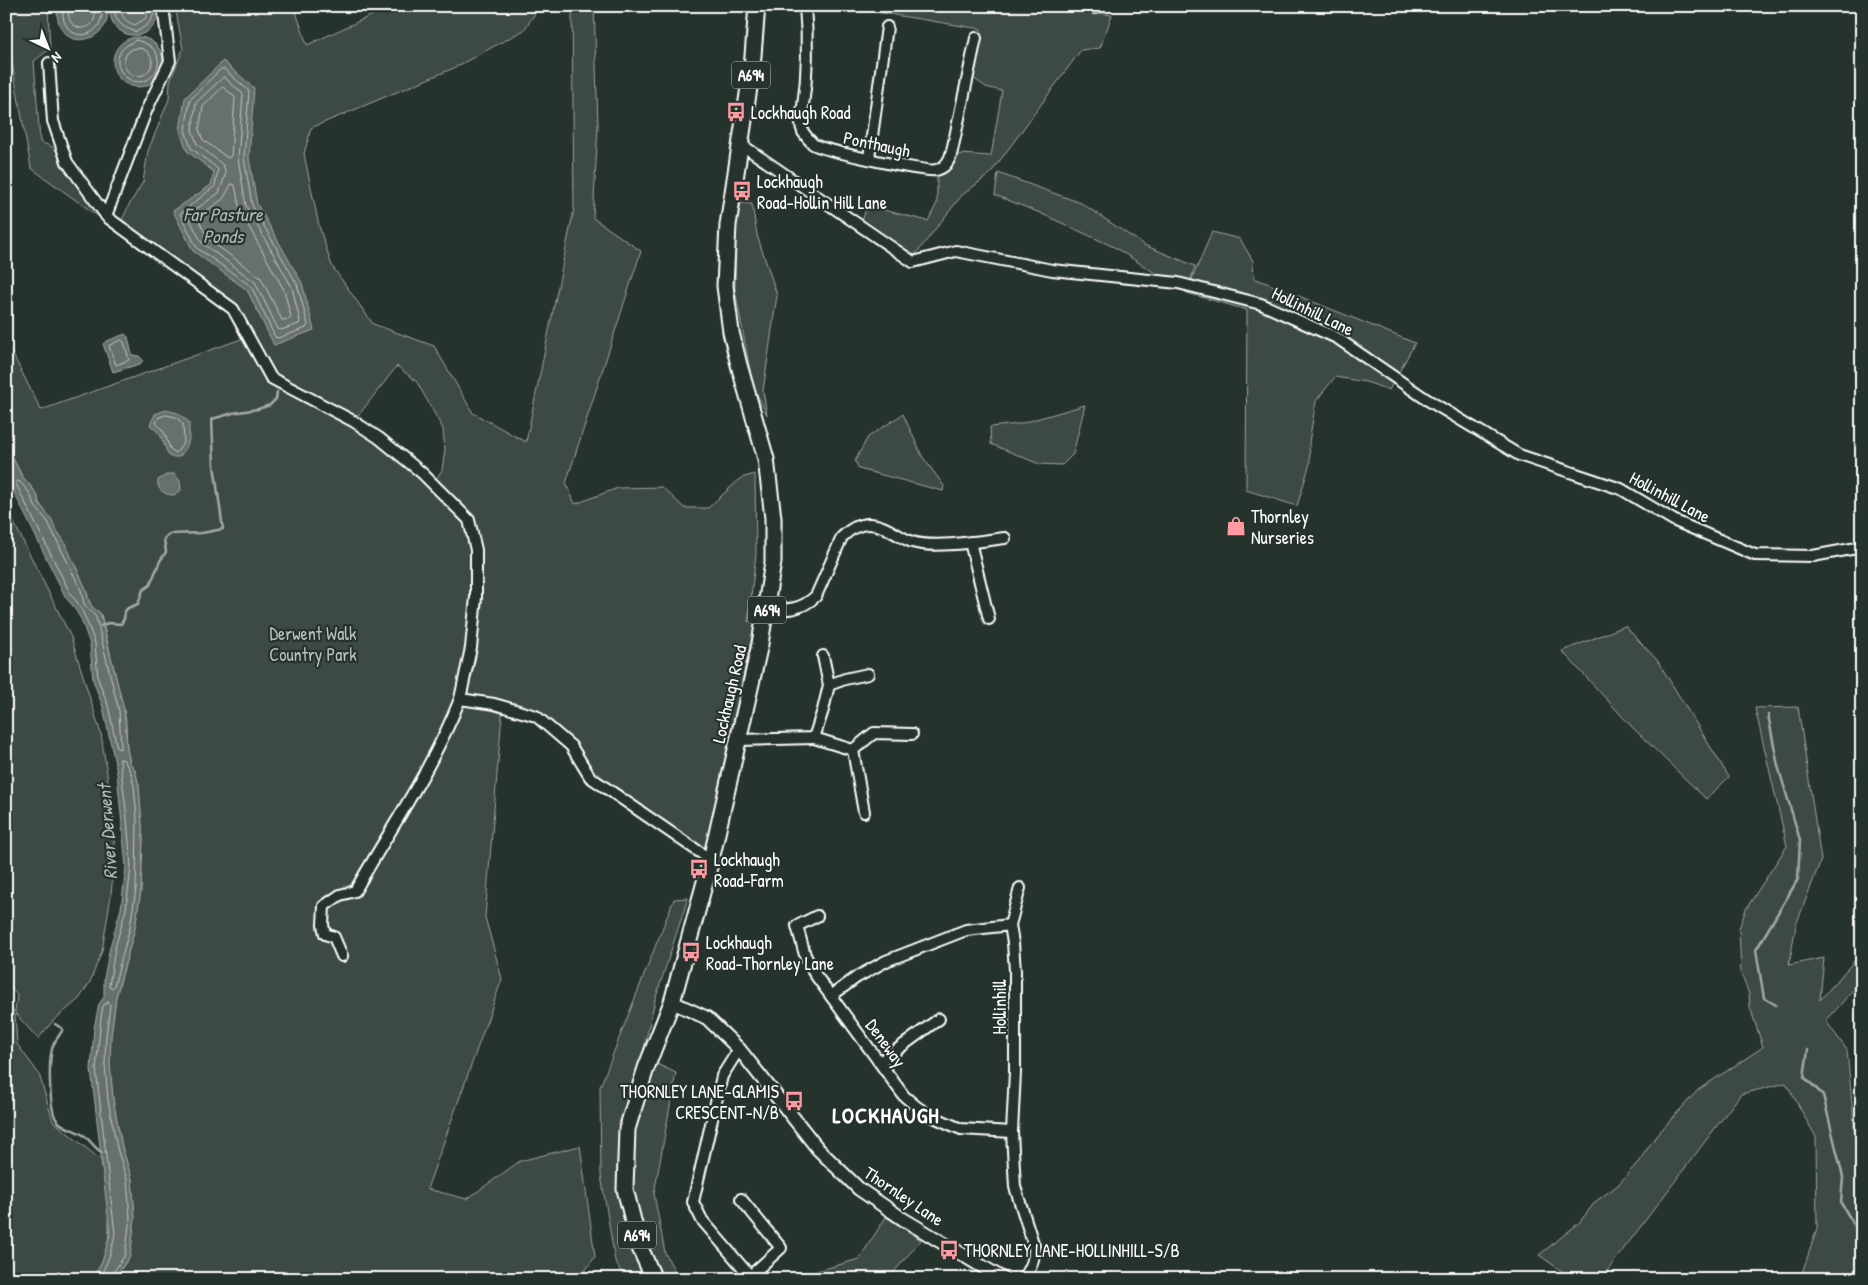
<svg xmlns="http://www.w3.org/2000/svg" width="1868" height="1285" font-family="'Patrick Hand',sans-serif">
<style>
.green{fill:#3e4944;stroke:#9ea4a2;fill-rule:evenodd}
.water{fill:#67706c;stroke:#a4a9a7}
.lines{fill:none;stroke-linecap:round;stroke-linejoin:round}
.shore{stroke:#c2c6c4;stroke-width:1}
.stream{stroke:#a4a9a7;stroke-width:2.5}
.minor-casing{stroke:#fff;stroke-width:14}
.tertiary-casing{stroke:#fff;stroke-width:16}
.primary-casing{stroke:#fff;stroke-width:19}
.minor{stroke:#26332d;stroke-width:10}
.tertiary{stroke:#26332d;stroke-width:12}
.primary{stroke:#26332d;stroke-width:15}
.labels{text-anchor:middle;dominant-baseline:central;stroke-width:4.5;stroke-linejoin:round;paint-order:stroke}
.shield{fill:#26332d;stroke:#bec2c0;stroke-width:1}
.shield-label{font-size:16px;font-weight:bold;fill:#fff}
.poi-label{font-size:18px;fill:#fff;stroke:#26332d;text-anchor:start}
.street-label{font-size:18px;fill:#fff;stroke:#26332d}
.park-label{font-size:18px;fill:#bbbfbe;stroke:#26332d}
.water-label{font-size:19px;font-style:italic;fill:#b3b8b6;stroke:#26332d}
.district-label{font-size:22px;font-weight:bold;letter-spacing:1px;fill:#fff;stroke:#26332d}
</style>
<rect width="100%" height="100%" fill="#26332d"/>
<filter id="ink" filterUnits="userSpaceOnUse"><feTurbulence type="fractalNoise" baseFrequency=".02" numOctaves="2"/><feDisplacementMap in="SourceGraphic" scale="10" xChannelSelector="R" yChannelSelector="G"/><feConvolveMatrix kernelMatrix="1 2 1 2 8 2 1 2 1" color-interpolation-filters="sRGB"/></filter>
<g filter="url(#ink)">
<g class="green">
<path d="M6 6H48L50 49 34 61 40 142 53 147 106 217 102 219 31 168 6 30Z"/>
<path d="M175 6H294L307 45 392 6H540L524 30 454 68 311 128 304 154 319 226 332 266 373 324 434 346 473 413 526 442 574 209 572 6H594L598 125 593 218 641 251 566 483 575 504 618 488 662 487 684 508H708L741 478 755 474 756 554 748 622 756 617 704 855 590 777 571 746 536 716 504 707 502 715 485 917 502 979 427 1189 467 1199 520 1161 580 1146 595 1257 579 1279H114L130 1256 135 1218 132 1179 122 1147 113 1099 110 1064 111 1036 116 997 135 928 141 890 143 839 139 786 135 770 130 763 127 749 126 720 101 614 92 607 89 601 86 589 64 541 55 528 52 520 39 503 38 497 33 489 22 476 6 445V341L41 410 247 337 233 309 119 226 129 205 143 182 148 151 169 99 170 81 183 49ZM397 366 417 382 443 429 445 450 442 470 433 483 354 421Z"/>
<path d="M839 6H1052L1112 15 1100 48 1081 50 990 174 962 195 915 255 862 221 867 206 928 221 937 203V177C948 173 954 164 960 154L991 156 1002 91 986 87 973 78 981 29Z"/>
<path d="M998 173 1081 203 1144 245 1195 266 1189 286 1212 232 1240 239 1253 261 1254 278 1415 343 1389 390 1366 382 1335 377 1316 401 1309 442 1310 463 1297 506 1246 490 1247 310 1187 293 1114 247 1040 213 995 195Z"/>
<path d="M741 203 752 204 757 235 777 295 763 391 767 415 753 386 735 290 736 226Z"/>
<path d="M1085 405 1073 454 1062 465 1039 464 991 444 990 427 1019 424Z"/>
<path d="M903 414 922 456 944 486 943 491 859 469 855 461 868 437Z"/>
<path d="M6 507 71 637 101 734 114 820V862L111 895 102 951 90 982 79 999 53 1021 38 1039 15 1013 17 1044 39 1074 53 1121 101 1160C106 1199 120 1246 92 1279H6V1003L15 1012 17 995 6 983Z"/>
<path d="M1625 626 1657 660 1729 777 1706 799 1633 728 1562 651Z"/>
<path d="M1798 707 1821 860 1796 925 1789 965 1824 958 1820 1000 1862 952V980L1826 1021 1847 1050 1855 1136 1862 1164V1279H1800L1817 1229 1816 1137 1786 1083 1741 1094 1601 1279H1573L1539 1255 1579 1223 1595 1202 1618 1185 1639 1161 1656 1136 1698 1090 1763 1047 1750 1007 1749 994 1741 973 1739 928 1746 909 1787 846 1755 708Z"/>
<path d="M688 898 655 1000 642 1057 676 1073 654 1194 665 1253 679 1279H625L615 1261 601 1175 600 1087 674 899Z"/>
<path d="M886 1217 921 1240 888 1279H804L810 1273 859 1259Z"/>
</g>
<g class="water">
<path d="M59 6H106C116 35 72 54 60 26 57 19 56 13 59 6Z"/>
<path d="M109 6H159C160 45 109 45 109 6Z"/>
<circle cx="138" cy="62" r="25"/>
<path d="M223 61 254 88 249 158 257 204 302 283 314 330 274 345 247 290 193 251 173 211 211 185 214 172 187 151 180 131 185 98Z"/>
<path d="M125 334 128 337 132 355 139 356 143 360 140 364 113 372 103 344 107 341Z"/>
<path d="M166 410 178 413 189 422C189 438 191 445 179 457H170L168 454 160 434 150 425 155 414Z"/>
<path d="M6 445 22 476 33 489 38 497 39 503 52 520 55 528 64 541 86 589 89 601 92 607 101 614 103 626 124 709 127 749 130 763 135 770 139 786 143 839 141 890 135 928 116 997 111 1036 110 1064 113 1099 122 1147 132 1179 135 1218 130 1256 114 1279H92L102 1262 110 1234 91 1069 94 1028 99 1004 104 997V978L110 947 121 908 126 867 117 773 103 707 93 680 90 644 81 619 73 606 66 598 6 476Z"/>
<path d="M168 474H175L180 481 181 490 174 495C165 495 156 490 158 480Z"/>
</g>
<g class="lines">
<g class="shore">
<path d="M63 6C58 45 106 44 102 6"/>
<path d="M69 6C68 17 68 24 80 28 94 28 96 18 95 6"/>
<path d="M114 6C114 22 122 27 136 32 148 25 154 21 155 6"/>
<path d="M121 6C121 17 125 22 135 25L146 18 148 6"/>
<path d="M136 40C146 43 156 47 158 59 159 65 157 72 152 76 132 95 104 63 126 46 129 44 133 42 136 40Z"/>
<circle cx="138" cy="62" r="14"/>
<path d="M221 69H224L249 91 244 158 252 205 297 284 308 325 306 328 278 338 275 337 251 286 197 248 180 214 215 186 218 169 191 148 185 130 190 100Z"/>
<path d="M224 77 243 94 238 158 246 206 292 287 300 321 299 324 281 330 278 329 255 282 202 243 188 216 189 214 219 193 225 176V170L223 165 197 144 192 130 196 103Z"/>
<path d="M223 87 235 97 231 156 228 158 203 140 199 129 203 107Z"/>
<path d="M232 184 235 185 240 211 284 290 291 317 290 319 282 320 261 278 208 239 198 219 199 216 223 199Z"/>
<path d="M121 340 124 342 129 360 116 365 109 346Z"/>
<path d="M166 415 176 417 183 424 184 442 176 453 170 449 164 432 156 423 158 418Z"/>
<path d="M18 481 20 482 29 492 35 506 48 522 81 590 84 604 96 617 119 711 121 747 120 749 117 748 108 705 98 679 95 643 85 617 78 603 71 595 16 484Z"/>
<path d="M120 759 124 760 131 773 134 786 137 818 136 889 130 927 114 986 112 988 109 986 115 948 126 909 131 867 127 818Z"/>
<path d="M98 1279C107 1265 112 1251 115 1234L96 1069 101 1018 103 1006 108 1002 110 1005 106 1036 105 1064 108 1100 117 1148 127 1180 130 1218 125 1255 112 1274 111 1279"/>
</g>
<g class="stream">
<path d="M101 626 108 623 121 624 124 619 125 611 128 608 138 604 143 590 150 585 160 561 166 552 164 539 169 534 202 533 223 529 214 465 212 419 233 413 258 409 270 405 276 399 277 392"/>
<path d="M1768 715 1778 766 1800 840 1798 879 1756 950 1764 998 1776 1005"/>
<path d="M55 1024 63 1029C60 1035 55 1040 53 1046 48 1059 49 1107 56 1119 62 1129 77 1129 86 1137 91 1142 95 1148 102 1153"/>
<path d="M1808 1050 1804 1077 1823 1095 1843 1177 1841 1203 1859 1233 1862 1258"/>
<path d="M1854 1279 1862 1270"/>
</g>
<defs>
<g id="minor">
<path d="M805 6C808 40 808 72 803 106 801 114 799 124 803 132 805 135 810 141 813 144 821 150 927 173 936 170 946 168 950 160 952 151L976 38"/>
<path d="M1095 8V6"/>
<path d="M49 63 53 121 67 162 107 217 233 309 271 378 353 421 379 438 422 473 469 520 476 550V597L471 648 460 699 494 704 536 716 571 746 590 777 711 860"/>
<path d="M739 143 913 262 956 251 1052 270 1178 283 1261 304 1337 338 1426 399 1519 455 1621 489 1675 521 1755 555 1813 556 1862 547"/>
<path d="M869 158 887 27"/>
<path d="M106 216 147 109 170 61 163 6"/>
<path d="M970 542 989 619"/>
<path d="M767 608C787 611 801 610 816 596L842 537C850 529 858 524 869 524 885 524 898 537 912 542 935 549 981 541 1005 538"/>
<path d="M823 656 829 685"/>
<path d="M814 738 853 750 864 812"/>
<path d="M738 740 814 738 823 710 829 685 845 679 868 674"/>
<path d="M853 750 874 733 912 734"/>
<path d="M817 916 797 926 805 955 814 973 904 1096 917 1107 929 1115 961 1129 1012 1132"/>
<path d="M1010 925 1020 888"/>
<path d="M342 956 334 937 325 934 323 925 324 906 340 895 355 891C391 828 433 767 460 699"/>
<path d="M831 996 857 977 886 961 966 930 1010 925 1013 943 1015 971V1072L1012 1132 1015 1187 1034 1246C1035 1260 1031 1267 1024 1279"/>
<path d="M739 1049 722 1076 693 1202 702 1220 750 1276 781 1248 741 1199"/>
<path d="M880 1062 939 1019"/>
</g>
<path id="tertiary" d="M672 1002 707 1018 739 1049 818 1149 859 1189 903 1219 1003 1279"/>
<path id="primary" d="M654 1279 640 1248 625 1189 627 1129 646 1068 672 1002 711 860 760 644 773 562V518L766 459 739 365 731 332 725 286 728 225 752 68 757 6"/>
</defs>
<use href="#minor" class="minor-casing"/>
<use href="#tertiary" class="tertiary-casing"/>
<use href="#primary" class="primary-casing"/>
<use href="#minor" class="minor"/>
<use href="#tertiary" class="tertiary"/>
<use href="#primary" class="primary"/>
</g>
</g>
<defs>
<symbol id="bus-bare" viewBox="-9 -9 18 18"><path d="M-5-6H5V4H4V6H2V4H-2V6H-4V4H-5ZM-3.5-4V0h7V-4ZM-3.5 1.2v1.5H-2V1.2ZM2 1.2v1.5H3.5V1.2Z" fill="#ff9aa2" stroke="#26332d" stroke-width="2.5" paint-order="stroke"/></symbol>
<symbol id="shop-bare" viewBox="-9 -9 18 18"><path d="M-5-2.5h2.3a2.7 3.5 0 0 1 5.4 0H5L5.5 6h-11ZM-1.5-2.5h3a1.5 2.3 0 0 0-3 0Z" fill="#ff9aa2" stroke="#26332d" stroke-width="2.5" paint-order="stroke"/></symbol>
</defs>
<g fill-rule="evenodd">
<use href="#bus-bare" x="722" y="98" width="28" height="28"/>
<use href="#bus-bare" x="728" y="177" width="28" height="28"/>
<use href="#shop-bare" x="1222" y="512" width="28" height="28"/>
<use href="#bus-bare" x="685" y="855" width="28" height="28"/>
<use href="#bus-bare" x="677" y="938" width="28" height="28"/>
<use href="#bus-bare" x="780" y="1087" width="28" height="28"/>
<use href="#bus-bare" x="935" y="1236" width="28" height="28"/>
</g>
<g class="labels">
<g class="shield">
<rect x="732" y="61.5" width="38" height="27" rx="4"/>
<rect x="748" y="596.5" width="38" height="27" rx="4"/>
<rect x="618" y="1221.5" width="38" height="27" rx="4"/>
</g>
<g class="shield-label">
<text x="751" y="75">A694</text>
<text x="767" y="610">A694</text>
<text x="637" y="1235">A694</text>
</g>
<g class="poi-label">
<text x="751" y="112">Lockhaugh Road</text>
<text x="757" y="181">Lockhaugh<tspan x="757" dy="21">Road-Hollin Hill Lane</tspan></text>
<text x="1251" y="516">Thornley<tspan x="1251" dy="21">Nurseries</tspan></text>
<text x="714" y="859">Lockhaugh<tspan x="714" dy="21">Road-Farm</tspan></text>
<text x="706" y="942">Lockhaugh<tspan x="706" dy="21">Road-Thornley Lane</tspan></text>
<text x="779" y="1091" text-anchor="end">THORNLEY LANE-GLAMIS<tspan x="779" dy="21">CRESCENT-N/B</tspan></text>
<text x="964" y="1250">THORNLEY LANE-HOLLINHILL-S/B</text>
</g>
<g class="street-label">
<text transform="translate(877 144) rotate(12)">Ponthaugh</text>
<text transform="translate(1313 311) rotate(26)">Hollinhill Lane</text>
<text transform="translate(1670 497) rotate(28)">Hollinhill Lane</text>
<text transform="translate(729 694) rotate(-77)">Lockhaugh Road</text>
<text transform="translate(999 1007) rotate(-90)">Hollinhill</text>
<text transform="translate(886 1043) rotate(54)">Deneway</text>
<text transform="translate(904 1196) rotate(34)">Thornley Lane</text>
</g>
<g class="park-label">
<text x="313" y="633">Derwent Walk<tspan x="313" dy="21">Country Park</tspan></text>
</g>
<g class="water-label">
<text x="223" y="214">Far Pasture<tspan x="223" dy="22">Ponds</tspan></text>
<text transform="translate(107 832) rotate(-94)">River Derwent</text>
</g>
<g class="district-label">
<text x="886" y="1115">LOCKHAUGH</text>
</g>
</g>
<rect width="1868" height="1285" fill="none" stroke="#26332d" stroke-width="25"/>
<rect x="12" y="12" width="1843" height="1260" fill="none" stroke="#fff" stroke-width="2" filter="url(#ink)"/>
<g transform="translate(48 48) rotate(137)" stroke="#26332d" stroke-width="4" paint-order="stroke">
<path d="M0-4L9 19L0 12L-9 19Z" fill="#ffffff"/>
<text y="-8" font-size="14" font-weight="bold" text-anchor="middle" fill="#ffffff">N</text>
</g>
</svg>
